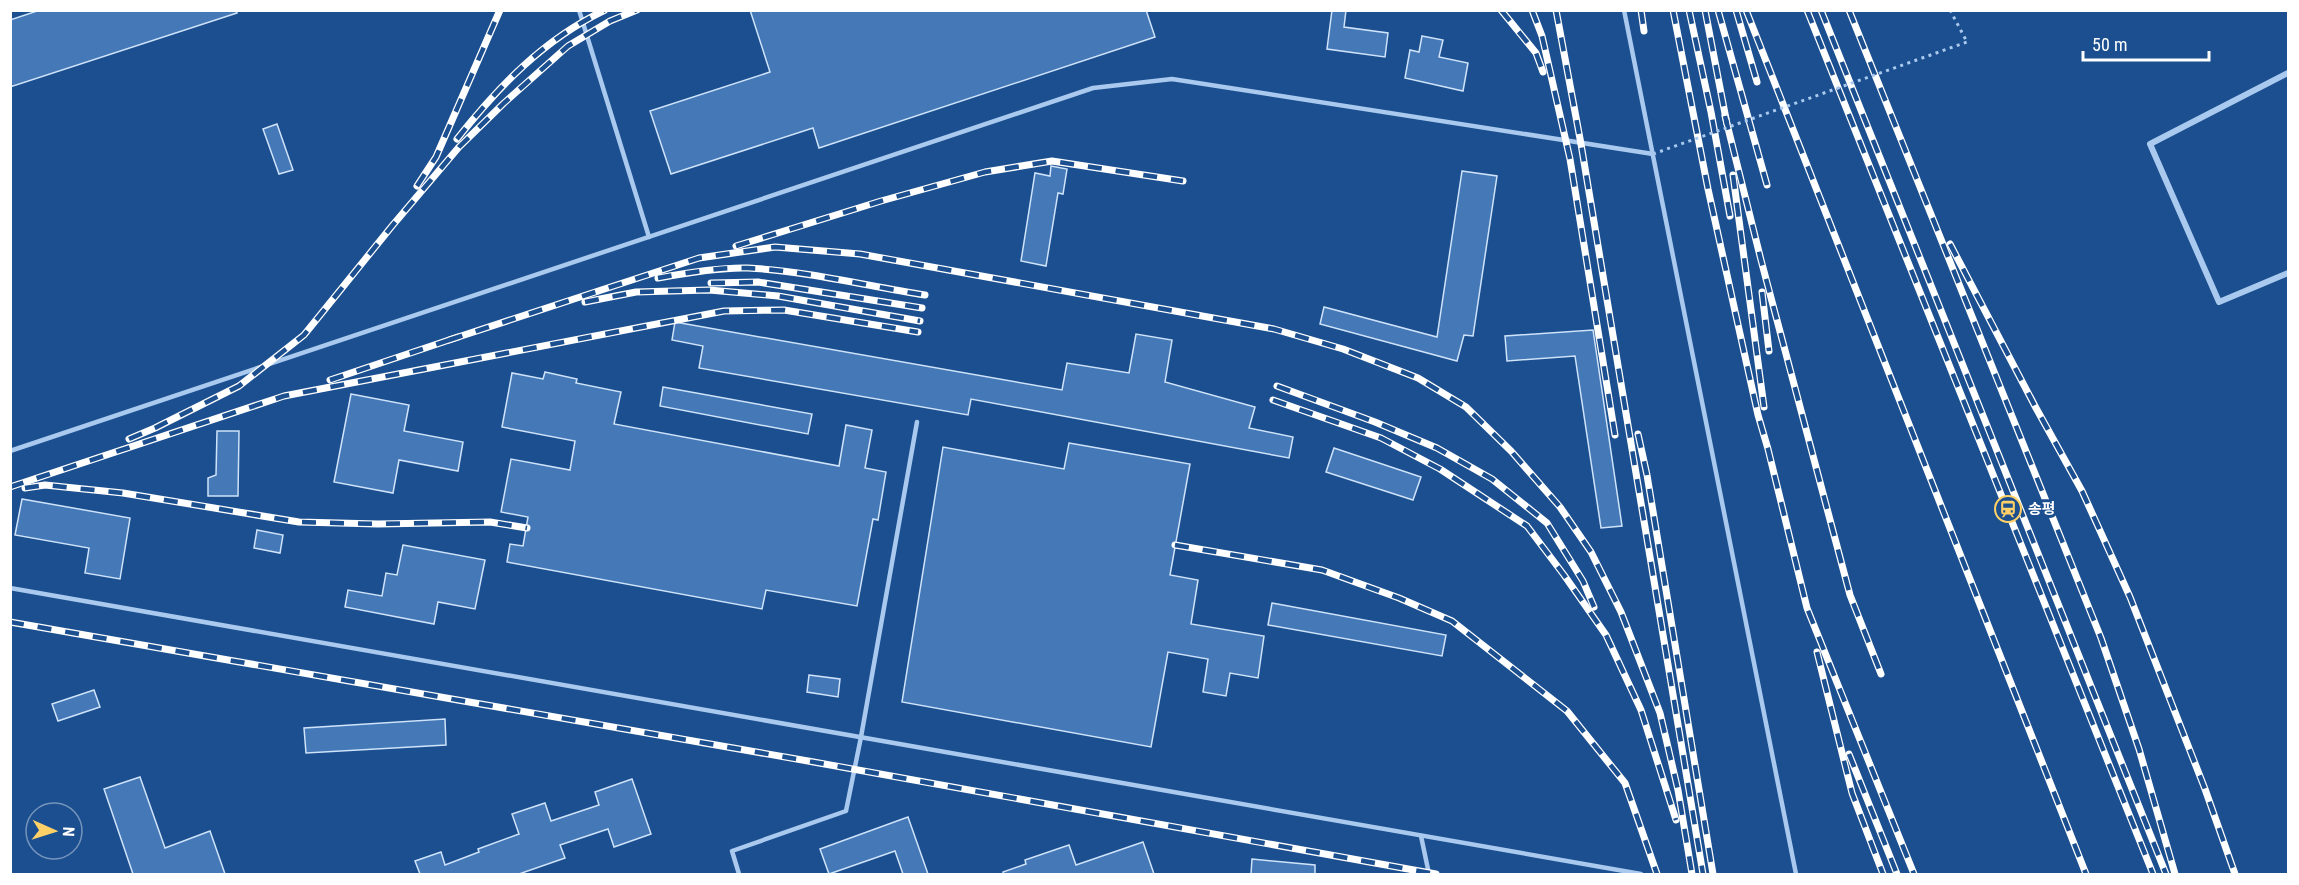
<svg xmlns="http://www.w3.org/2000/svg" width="2299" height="885" font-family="'Roboto Condensed','Noto Sans KR',sans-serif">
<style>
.building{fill:#4478b7;stroke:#cfe3fa;stroke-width:1.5}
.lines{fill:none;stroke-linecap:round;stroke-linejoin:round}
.path{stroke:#a9c9ee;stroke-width:3;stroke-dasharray:3 4.5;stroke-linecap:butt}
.service{stroke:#a9c9ee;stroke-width:4.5}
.minor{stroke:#a9c9ee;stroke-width:6}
.rail-casing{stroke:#fff;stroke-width:7}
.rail{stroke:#1b4f8f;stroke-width:4.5;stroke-dasharray:14;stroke-linecap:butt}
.path-bridge{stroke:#a9c9ee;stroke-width:3;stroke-dasharray:3 4.5;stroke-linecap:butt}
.labels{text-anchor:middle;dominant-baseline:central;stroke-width:6;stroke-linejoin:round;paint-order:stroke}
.poi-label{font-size:15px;font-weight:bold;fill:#fff;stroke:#1b4f8f;text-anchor:start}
</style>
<rect width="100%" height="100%" fill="#1b4f8f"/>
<g class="building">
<path d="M40 10H236L237 13 10 87V20Z"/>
<path d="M750 10H1146L1155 37 819 148 813 128 671 174 650 111 770 72Z"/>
<path d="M1332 10H1346L1344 27 1388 33 1385 57 1327 49Z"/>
<path d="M1422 36 1443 40 1439 57 1468 63 1463 91 1405 78 1410 50 1419 52Z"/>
<path d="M277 124 293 170 279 174 263 129Z"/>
<path d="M1051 166 1067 169 1063 194 1058 193 1046 266 1021 261 1035 173 1050 176Z"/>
<path d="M1462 171 1497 176 1473 336 1464 335 1457 361 1320 324 1324 307 1437 337Z"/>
<path d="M675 322 1062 390 1067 363 1129 373 1136 334 1172 340 1165 382 1255 407 1249 428 1293 437 1289 458 971 399 968 415 699 368 703 346 672 340Z"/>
<path d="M1593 330 1622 526 1601 528 1575 356 1507 361 1505 336Z"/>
<path d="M545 372 577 379 576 383 621 392 614 424 839 466 846 425 872 430 865 468 886 472 878 520 873 519 857 606 766 590 762 609 507 562 510 544 523 546 528 517 501 512 511 459 570 470 575 441 502 427 512 373 543 379Z"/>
<path d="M663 387 812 414 808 434 660 406Z"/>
<path d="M351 394 409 405 404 431 463 442 458 471 399 460 393 493 334 482Z"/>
<path d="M217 431H239L238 496H208V478L216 475Z"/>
<path d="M1069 443 1190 464 1170 575 1198 580 1191 624 1264 636 1258 678 1230 673 1226 696 1203 692 1208 659 1168 652 1151 747 902 702 943 447 1064 469Z"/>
<path d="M1334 448 1421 477 1413 500 1326 472Z"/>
<path d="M22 499 130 518 120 579 85 573 89 548 15 535Z"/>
<path d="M257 530 283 535 280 553 254 548Z"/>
<path d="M403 545 485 560 475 609 438 602 434 624 345 607 348 590 382 596 386 573 397 575Z"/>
<path d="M1272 603 1446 635 1442 656 1268 625Z"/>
<path d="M809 675 840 679 838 697 807 692Z"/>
<path d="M94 690 100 707 58 721 52 704Z"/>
<path d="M445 719 446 745 306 753 304 728Z"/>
<path d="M140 777 165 848 210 831 225 874H133L104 789Z"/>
<path d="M632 779 651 834 614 847 608 829 560 845 565 858 519 874H420L415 861 441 852 445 865 479 852 478 849 519 834 512 814 545 803 551 821 599 805 595 792Z"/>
<path d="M908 817 928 874H903L895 851 829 874 820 849Z"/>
<path d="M1143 842 1154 874H1003V872L1026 864 1025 860 1069 845 1076 865Z"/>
<path d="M1252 859 1315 865V874H1251Z"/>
</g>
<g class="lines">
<path class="path" d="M1950 10 1967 42"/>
<g class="service">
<path d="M579 10 649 237"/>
<path d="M1624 10 1796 874"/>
<path d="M10 451 1093 88 1172 79 1653 154"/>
<path d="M10 588 1641 874"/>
<path d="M1421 836 1429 874"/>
<path d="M739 874 732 851 846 811 861 737 917 422"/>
</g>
<path class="minor" d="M2288 73 2150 144 2219 302 2288 273"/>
<defs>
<g id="rail">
<path d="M1501 10 1536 53 1543 72"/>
<path d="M1532 10 1542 36 1570 159 1615 435"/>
<path d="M1556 10 1581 144 1703 874"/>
<path d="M1641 10 1644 31"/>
<path d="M1673 10 1708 189 1758 415 1768 449 1807 608 1914 874"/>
<path d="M1689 10 1711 112 1730 216"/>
<path d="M1705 10 1727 124"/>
<path d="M1718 10 1767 185"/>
<path d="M1736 10 1757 82"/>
<path d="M1746 10 2086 874"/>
<path d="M1807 10 2153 874"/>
<path d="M1821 10 2166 874"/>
<path d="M1849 10 2101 638 2139 749 2175 874"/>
<path d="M1725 116 1761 260 1850 595 1881 674"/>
<path d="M457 139C499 86 543 40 605 10"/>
<path d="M1733 175 1764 407"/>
<path d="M417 186 436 157 500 10"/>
<path d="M1950 244 2036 408 2082 491 2130 597 2205 789 2235 874"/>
<path d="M736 246 881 201 985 172 1052 161 1183 181"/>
<path d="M658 278C685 273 720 267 748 268 807 271 867 286 925 295"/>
<path d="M711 283 758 282 922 308"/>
<path d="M1762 292 1769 351"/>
<path d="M585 302 636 292 709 290 778 296 920 321"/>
<path d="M449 340 699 258 775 247 860 254 1274 329 1343 349 1418 378 1466 407 1511 451 1560 507 1591 552 1621 612 1660 713 1678 790 1692 874"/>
<path d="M330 380 458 337"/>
<path d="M1277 386 1375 422 1437 448 1492 479 1547 523 1583 581 1594 607"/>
<path d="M1273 400 1381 438 1440 469 1527 526 1564 575 1606 635 1641 710 1676 820"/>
<path d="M1638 434 1647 475 1713 874"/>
<path d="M129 439 155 428 239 386 304 335 392 226 459 147 504 103 568 46 610 21 637 10"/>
<path d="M10 487 284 396 724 311 784 310 918 332"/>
<path d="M25 488 45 485 123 493 299 522 378 524 490 522 527 528"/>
<path d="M1175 545 1322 570 1399 598 1452 621 1567 711 1625 783 1657 874"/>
<path d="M10 622 808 761 1436 874"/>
<path d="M1817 652 1852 793 1883 874"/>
<path d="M1849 754 1897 874"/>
</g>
</defs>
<use href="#rail" class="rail-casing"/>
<use href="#rail" class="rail"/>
<path class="path-bridge" d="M1653 154 1967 42"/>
</g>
<defs>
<symbol id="station-ring" viewBox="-11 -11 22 22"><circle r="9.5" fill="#1b4f8f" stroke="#ffd166" stroke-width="1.5"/><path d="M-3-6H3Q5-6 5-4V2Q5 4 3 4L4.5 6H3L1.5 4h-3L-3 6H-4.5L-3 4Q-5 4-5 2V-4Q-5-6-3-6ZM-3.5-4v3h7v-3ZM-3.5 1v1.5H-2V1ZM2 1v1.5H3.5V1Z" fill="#ffd166"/></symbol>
</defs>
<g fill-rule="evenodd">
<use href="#station-ring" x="1993" y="494" width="30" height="30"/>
</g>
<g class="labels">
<g class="poi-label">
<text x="2028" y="509">송평</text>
</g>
</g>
<rect width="2299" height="885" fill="none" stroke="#ffffff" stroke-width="24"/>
<g transform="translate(54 831) rotate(93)"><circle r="28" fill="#1b4f8f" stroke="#7695bc" stroke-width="1.5"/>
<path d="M0-4.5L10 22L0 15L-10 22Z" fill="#ffd166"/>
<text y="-9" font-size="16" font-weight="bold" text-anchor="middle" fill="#ffffff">N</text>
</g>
<path d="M2083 51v9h126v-9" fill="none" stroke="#ffffff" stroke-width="3"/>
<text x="2092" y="51" font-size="18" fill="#ffffff" stroke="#1b4f8f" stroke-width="4.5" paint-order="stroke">50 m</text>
</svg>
